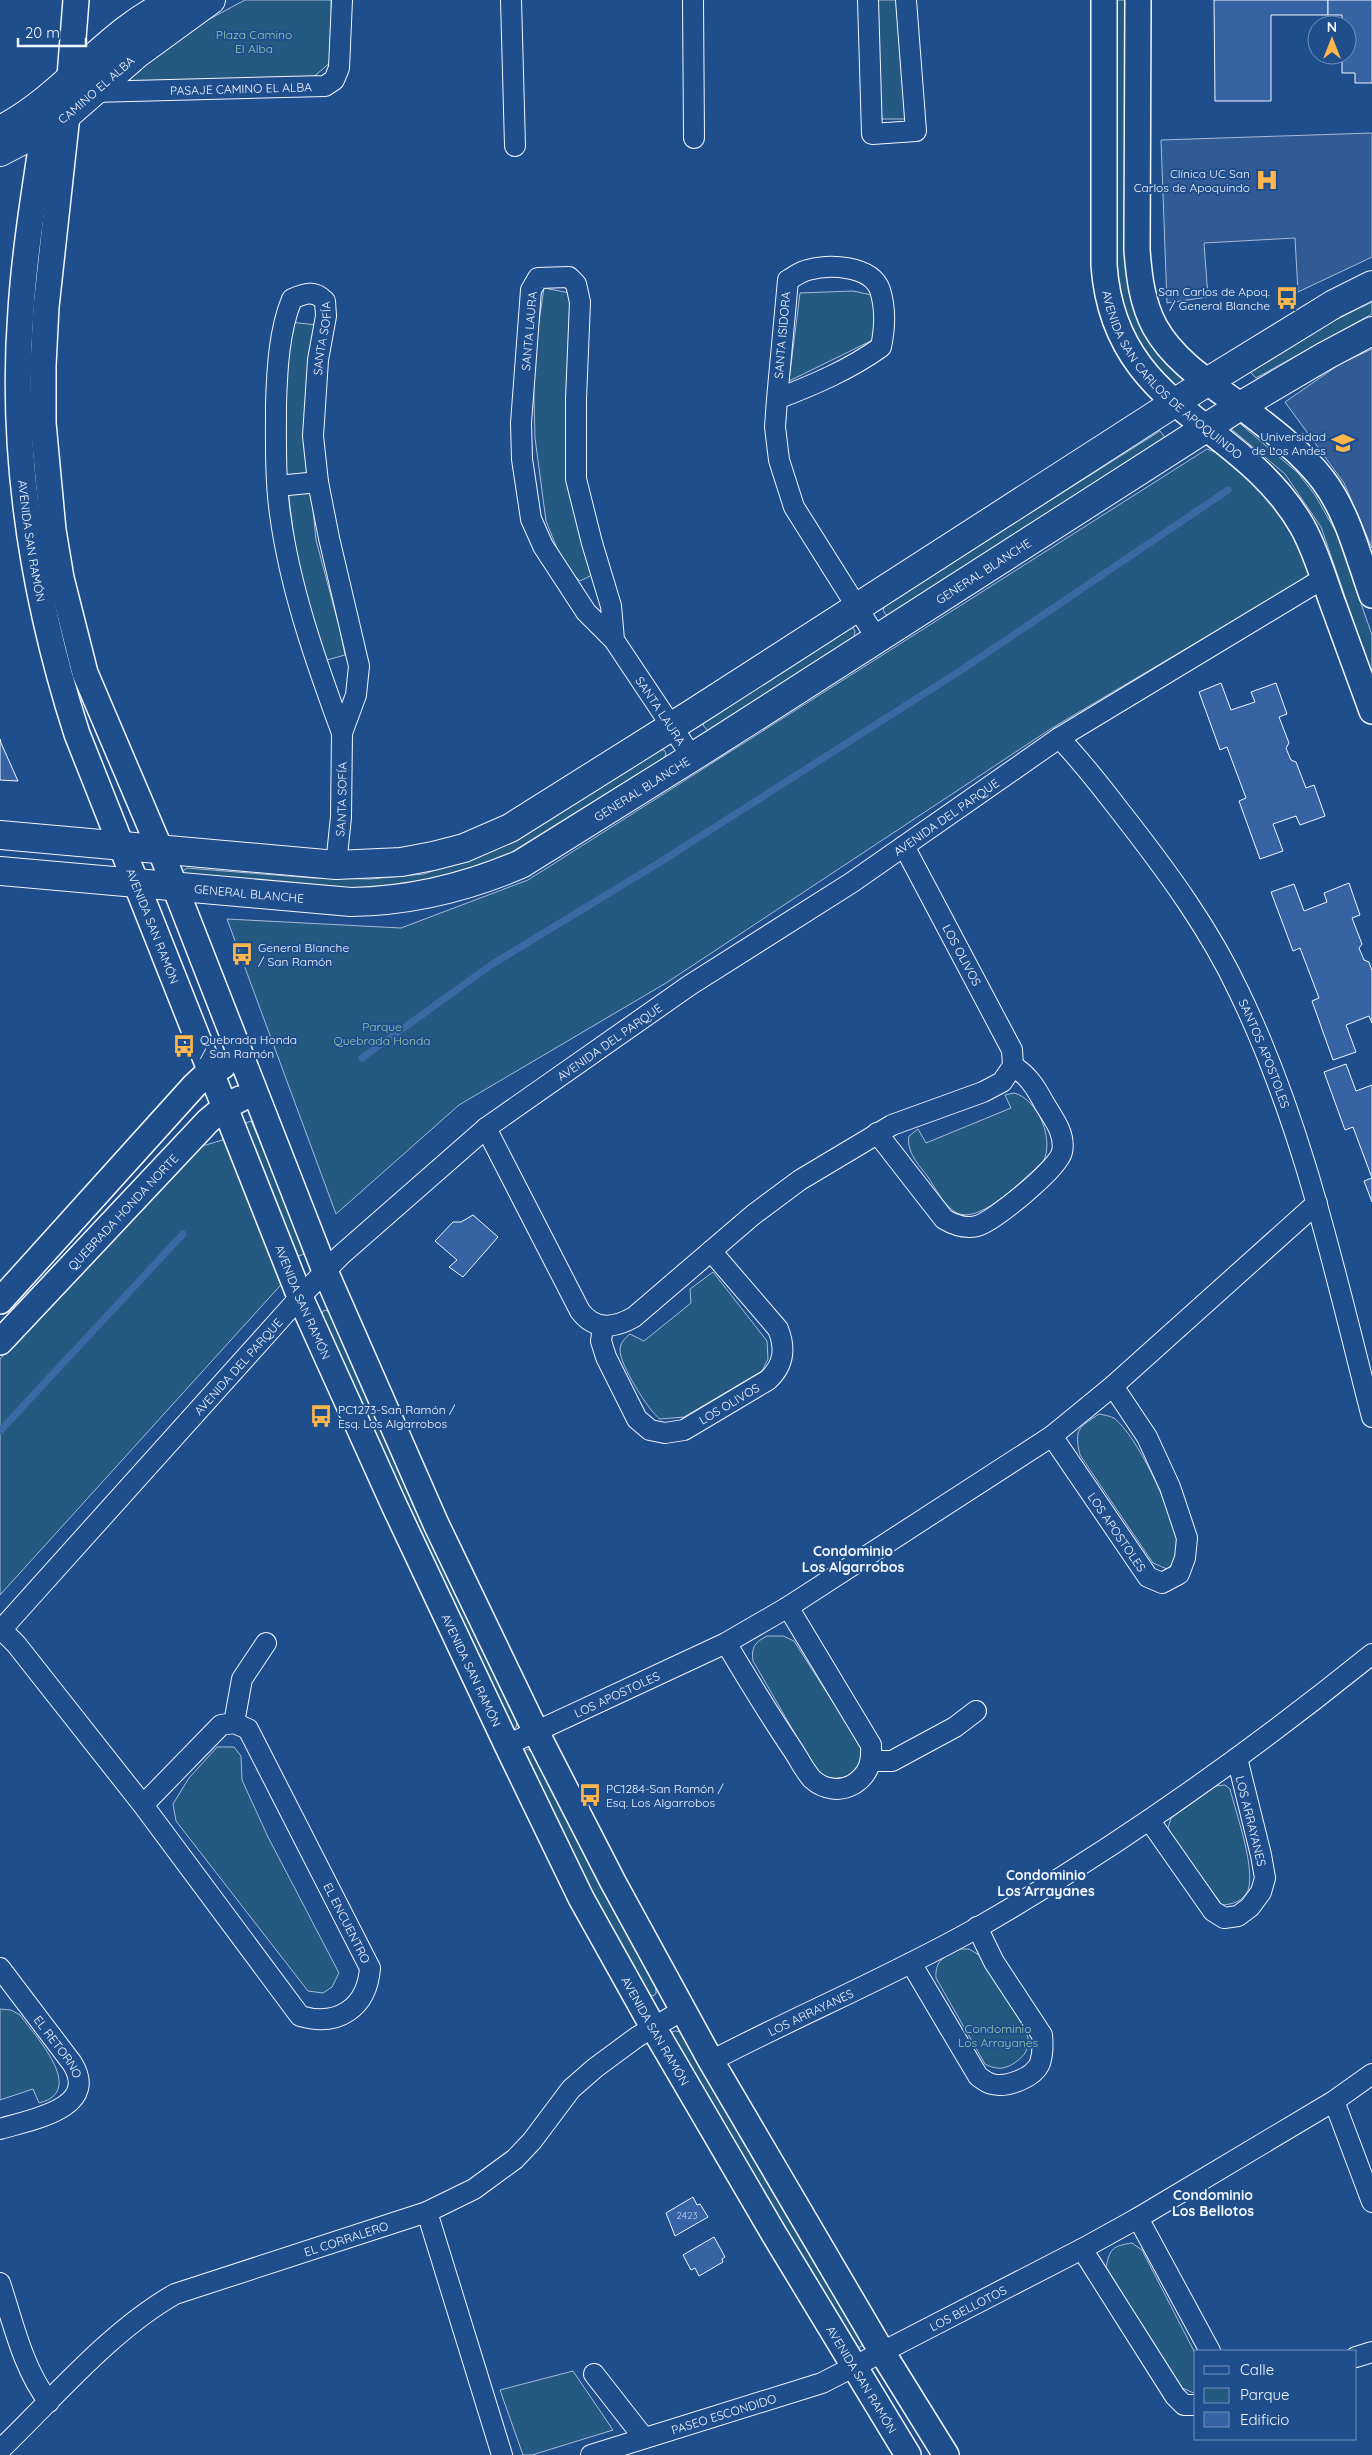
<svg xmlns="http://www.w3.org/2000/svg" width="1372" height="2455" font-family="Quicksand,sans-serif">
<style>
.green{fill:#245a82;stroke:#a8bbd7}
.parking{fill:#305b95;stroke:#a8bbd7}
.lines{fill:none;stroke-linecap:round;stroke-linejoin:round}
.stream{stroke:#3b69a3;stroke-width:7}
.building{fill:#3563a3;stroke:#f2f6ff}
.minor-casing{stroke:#f2f6ff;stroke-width:22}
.tertiary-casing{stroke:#f2f6ff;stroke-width:28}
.secondary-casing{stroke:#f2f6ff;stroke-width:30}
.minor{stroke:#1f4e8c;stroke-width:20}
.tertiary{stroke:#1f4e8c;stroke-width:25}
.secondary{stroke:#1f4e8c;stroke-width:28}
.labels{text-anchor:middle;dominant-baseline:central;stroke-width:4;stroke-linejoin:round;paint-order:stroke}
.number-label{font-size:10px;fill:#c3d1e8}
.park-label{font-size:12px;fill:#97c8a6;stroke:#1f4e8c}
.street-label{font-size:12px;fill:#f2f6ff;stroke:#1f4e8c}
.poi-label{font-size:12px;fill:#f2f6ff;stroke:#1f4e8c;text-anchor:start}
.neighbourhood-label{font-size:14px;font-weight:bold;fill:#f2f6ff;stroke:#1f4e8c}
</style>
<rect width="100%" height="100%" fill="#1f4e8c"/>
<g class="green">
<path d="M245 0H331L332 61 310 80 134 86 129 78 174 38Z"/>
<path d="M877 0H903L906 119H880Z"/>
<path d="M1113 0H1125L1128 237 1188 382 1176 389 1143 351 1130 327 1117 286Z"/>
<path d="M544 288 570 293 568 478 596 573 580 581 564 566 546 521 535 438 533 361Z"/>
<path d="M853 291 872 295 881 336 789 381 800 293Z"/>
<path d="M1372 302V314L1256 378 1248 370 1325 325Z"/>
<path d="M290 322 317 325 306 439 316 540 340 630 345 655 327 660 317 646 300 584 282 444Z"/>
<path d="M1237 421 1298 473 1315 495 1336 532 1372 635V675L1321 527 1285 474 1229 427Z"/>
<path d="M1160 431 1167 440 891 615H886L883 610 885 605Z"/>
<path d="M1207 449 1253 467 1319 570 1052 728 666 983 459 1105 336 1214 227 919 401 928 528 880Z"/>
<path d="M847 627 853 628 855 631 854 637 715 729 708 731 703 725 705 719Z"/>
<path d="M657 750H664L666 753 665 757 502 858 457 876 374 890 182 876V872L187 868 312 878 371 879 424 874 512 843Z"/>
<path d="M1014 1093C1038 1099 1055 1140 1043 1162 1026 1176 981 1225 957 1213 944 1206 936 1189 928 1177 919 1165 906 1152 909 1136L918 1129 926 1143 1011 1108 1005 1095Z"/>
<path d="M251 1121 304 1244V1254L299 1256 293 1250 245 1128 246 1123Z"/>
<path d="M226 1139 288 1277 0 1595V1359L192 1149Z"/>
<path d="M713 1272 767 1341 768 1359 762 1371 684 1417 660 1419C649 1412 619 1363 620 1350 620 1343 625 1338 630 1334L644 1341 691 1303 690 1289Z"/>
<path d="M326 1310 330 1313 411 1500 517 1722 516 1728 512 1730 508 1727 321 1317 323 1311Z"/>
<path d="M1099 1414C1104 1415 1110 1416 1114 1418 1138 1437 1169 1506 1176 1536 1178 1543 1178 1551 1178 1559L1167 1569 1153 1563 1080 1455C1074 1429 1078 1428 1099 1414Z"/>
<path d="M767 1636H783L794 1641 864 1751C863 1756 862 1762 860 1767 853 1780 832 1779 820 1777L753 1661C751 1647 755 1642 767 1636Z"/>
<path d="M217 1747H234L241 1756 242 1780 268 1837 339 1973 332 1987 323 1993 308 1991 176 1821 173 1804 189 1778Z"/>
<path d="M528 1749 533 1753 656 1988V1994L653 1996 647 1993 595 1898 522 1756V1752Z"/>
<path d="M1225 1785 1230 1789C1235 1810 1259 1877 1246 1894 1239 1903 1232 1904 1222 1905L1175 1841 1168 1828 1171 1818 1216 1786Z"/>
<path d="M959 1949H969L979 1955C990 1972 1025 2020 1028 2038 1030 2048 1024 2056 1017 2061 1006 2070 996 2070 985 2064L936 1978C935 1960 944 1957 959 1949Z"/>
<path d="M0 2009 11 2010 20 2015C34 2035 88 2091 39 2103L33 2089 0 2100Z"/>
<path d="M675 2031 682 2032 798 2233 862 2340V2346L856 2349 851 2345 672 2036V2032Z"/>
<path d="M1132 2243 1142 2250 1196 2355V2394L1180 2387 1106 2267C1110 2248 1113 2246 1132 2243Z"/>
<path d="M573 2371 613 2430 532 2455H523L500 2390Z"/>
</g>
<g class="parking">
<path d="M1372 133V257L1298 292 1295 238 1204 243 1208 297 1167 303 1161 140Z"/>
<path d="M1372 349V548L1344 483 1285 402 1340 364Z"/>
</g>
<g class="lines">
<g class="stream">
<path d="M362 1058 491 965 657 864 963 669 1228 490"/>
<path d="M0 1431 183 1234"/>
</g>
</g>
<g class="building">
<path d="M1214 0H1328V15H1271V101H1215Z"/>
<path d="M1328 0H1372V83H1355V73H1342V55H1347V25H1342V15H1328Z"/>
<path d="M1221 683 1231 710 1255 702 1251 692 1276 683 1287 714 1279 717 1289 743 1286 748 1288 753 1291 760 1296 762 1306 788 1314 785 1325 816 1300 825 1296 816 1273 824 1283 851 1260 859 1239 801 1246 798 1227 747 1220 750 1199 692Z"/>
<path d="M0 739 1 743 18 781 0 780Z"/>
<path d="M1349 883 1360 915 1352 918 1362 944 1359 948 1364 960 1369 962 1372 971V1023L1369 1016 1346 1025 1356 1052 1333 1060 1312 1001 1319 998 1300 948 1293 951 1271 892 1294 884 1304 911 1327 902 1324 893Z"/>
<path d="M1346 1064 1356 1091 1372 1085V1202L1364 1181 1372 1178 1353 1127 1345 1130 1324 1072Z"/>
<path d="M473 1215 498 1237 463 1277 449 1267 457 1260 435 1241 453 1222H461Z"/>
<path d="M693 2197 697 2205 700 2204 708 2217 675 2236 666 2213Z"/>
<path d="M714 2237 725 2257 722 2259 723 2262 699 2276 695 2268 691 2270 683 2255Z"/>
</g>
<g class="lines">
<defs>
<g id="minor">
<path d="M511 0 515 146"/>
<path d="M693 0 694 138"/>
<path d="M868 0 872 134 916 131 906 0"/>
<path id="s1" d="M93 92 325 86 334 80 339 68 342 0"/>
<path d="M777 399C813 385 849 370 881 347 885 328 886 309 880 290 871 265 829 264 808 270 801 271 794 277 788 280L777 399 775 427 779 460 794 507 877 639"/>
<path d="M278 486 318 482"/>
<path id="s2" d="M614 640 611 606 592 543 576 479V399L580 302 576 284 569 277 538 278 531 290 521 423 522 459 531 519 543 546 586 612 614 640 692 757"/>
<path id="s3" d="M1059 738C1084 763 1105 792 1127 820 1169 874 1210 930 1239 992 1304 1126 1335 1274 1372 1417"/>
<path id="s4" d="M336 865 341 817 342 733 356 695 359 666 329 538 318 482 313 436 318 360 326 316 325 301C314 290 305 293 292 299 279 330 277 370 276 404 276 440 275 478 280 514 290 589 316 662 342 733"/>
<path d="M486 1128 580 1311C595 1331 615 1328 634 1317L753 1215 800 1180 892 1125 983 1092 1002 1082 1013 1066 1012 1050 904 846"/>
<path d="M877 1133 944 1219C954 1225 965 1229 977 1226 994 1221 1058 1169 1062 1152 1066 1134 1053 1118 1044 1103 1036 1088 1028 1075 1013 1066"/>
<path id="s5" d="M603 1326 601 1341 606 1357 637 1419 650 1430 665 1433 684 1430 768 1380C784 1365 786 1349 778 1329L711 1251"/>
<path id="s6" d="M1052 1436 1148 1577 1162 1583 1179 1574 1185 1558 1187 1538 1170 1487 1147 1437 1113 1386"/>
<path d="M1 1629 16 1644 143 1805 300 2016C338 2027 367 2008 370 1968L248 1729 234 1723 221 1725 143 1805"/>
<path id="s7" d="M0 1631 300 1297 341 1255 486 1128 690 985 851 883 1059 738 1324 578"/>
<path d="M726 1643C747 1678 768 1713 791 1747 798 1757 804 1770 812 1779 824 1790 841 1792 854 1784 869 1774 872 1762 871 1745L788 1607"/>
<path d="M234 1723 242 1679 266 1643"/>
<path id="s8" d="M507 1745 726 1643 788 1607 1052 1436 1113 1386 1317 1203"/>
<path d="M872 1761H892L955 1727 976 1711"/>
<path d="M1150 1821 1213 1911 1224 1918 1238 1916 1250 1907 1261 1892 1265 1878 1261 1855 1237 1758"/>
<path d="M911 1963 978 2076C982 2079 987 2083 992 2084 1006 2088 1034 2078 1040 2063 1043 2054 1043 2045 1042 2035L994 1962 977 1927"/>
<path id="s9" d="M0 1968 72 2063C101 2109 29 2120 0 2129"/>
<path id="s10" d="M711 2061C799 2015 890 1977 977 1928 1116 1848 1247 1755 1372 1654"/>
<path d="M1334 2101 1372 2202"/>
<path d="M427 2212 502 2455"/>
<path d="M1138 2218 1210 2351"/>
<path d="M1082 2249 1175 2396 1184 2405H1196"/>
<path d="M0 2283C13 2322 23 2369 49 2402"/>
<path d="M1356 2357 1372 2352"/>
<path d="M594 2374 644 2438"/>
<path id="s11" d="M0 2450C54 2398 110 2331 175 2294L427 2212 474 2189 515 2159 532 2141 571 2089 595 2068 637 2037 683 2010"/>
<path id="s12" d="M591 2455 822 2383 1082 2249 1138 2218 1334 2101 1372 2074"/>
</g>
<g id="tertiary">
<path d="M76 0 67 115 46 307 43 365V423L53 530 61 578 85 673 160 849 325 1271 436 1524 536 1732 613 1882 711 2061 882 2352 946 2455"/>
<path id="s13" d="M1104 0V265C1114 410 1241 420 1302 526 1314 547 1322 573 1330 596 1344 634 1358 673 1372 711"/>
<path d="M1138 0 1137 250C1139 276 1142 303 1155 327 1174 361 1208 382 1238 404 1267 426 1301 451 1323 480 1348 513 1358 556 1372 595"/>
<path id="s14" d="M49 114 44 129C35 189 25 249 21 310 10 454 33 597 77 734L300 1297 394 1505 507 1745 581 1898 653 2027 774 2234 908 2455"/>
<path d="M0 1301 194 1086 210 1071 223 1066"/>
<path id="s15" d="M0 1342 208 1121 226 1106 240 1099"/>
</g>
<g id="secondary">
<path d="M0 130C67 96 106 30 176 0"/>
<path id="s16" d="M0 152 44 129 67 115 137 54 211 0"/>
<path d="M0 835 336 865 401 862 433 856 464 848 510 828 693 713 1207 382 1334 304 1372 285"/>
<path id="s17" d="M0 871 351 902C411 901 465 888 521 864L713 744 1240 406 1325 356 1372 331"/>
</g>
</defs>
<use href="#minor" class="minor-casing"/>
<use href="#tertiary" class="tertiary-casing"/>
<use href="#secondary" class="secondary-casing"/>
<use href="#minor" class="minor"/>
<use href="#tertiary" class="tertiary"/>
<use href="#secondary" class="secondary"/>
</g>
<defs>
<symbol id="hospital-bare" viewBox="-9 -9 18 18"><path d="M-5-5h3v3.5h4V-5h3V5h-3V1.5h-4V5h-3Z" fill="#ffb74d" stroke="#1f4e8c" stroke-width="2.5" paint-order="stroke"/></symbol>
<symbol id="bus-bare" viewBox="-9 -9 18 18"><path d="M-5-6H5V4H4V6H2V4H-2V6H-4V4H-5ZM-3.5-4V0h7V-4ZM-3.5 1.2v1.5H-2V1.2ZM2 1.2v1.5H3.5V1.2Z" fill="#ffb74d" stroke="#1f4e8c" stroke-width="2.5" paint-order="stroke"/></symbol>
<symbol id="university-bare" viewBox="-9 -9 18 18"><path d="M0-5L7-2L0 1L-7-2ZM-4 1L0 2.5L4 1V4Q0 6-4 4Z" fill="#ffb74d" stroke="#1f4e8c" stroke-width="2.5" paint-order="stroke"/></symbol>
</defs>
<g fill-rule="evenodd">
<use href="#hospital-bare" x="1251" y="164" width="32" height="32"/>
<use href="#bus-bare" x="1271" y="282" width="32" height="32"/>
<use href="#university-bare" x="1327" y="427" width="32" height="32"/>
<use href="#bus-bare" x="226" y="938" width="32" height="32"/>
<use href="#bus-bare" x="168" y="1030" width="32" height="32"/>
<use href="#bus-bare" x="305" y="1400" width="32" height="32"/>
<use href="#bus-bare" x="574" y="1779" width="32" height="32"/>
</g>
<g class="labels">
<g class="number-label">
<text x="687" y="2215">2423</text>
</g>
<g class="park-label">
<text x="254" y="34">Plaza Camino<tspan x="254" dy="14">El Alba</tspan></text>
<text x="382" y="1026">Parque<tspan x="382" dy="14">Quebrada Honda</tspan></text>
<text x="998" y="2028">Condominio<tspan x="998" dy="14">Los Arrayanes</tspan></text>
</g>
<g class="street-label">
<text stroke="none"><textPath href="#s16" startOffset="115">CAMINO EL ALBA</textPath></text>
<text stroke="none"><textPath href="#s1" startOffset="148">PASAJE CAMINO EL ALBA</textPath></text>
<text transform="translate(529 331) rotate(-85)">SANTA LAURA</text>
<text transform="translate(782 335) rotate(-85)">SANTA ISIDORA</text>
<text stroke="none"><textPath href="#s4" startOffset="535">SANTA SOFÍA</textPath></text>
<text stroke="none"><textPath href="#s13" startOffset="400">AVENIDA SAN CARLOS DE APOQUINDO</textPath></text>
<text stroke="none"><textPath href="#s14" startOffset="430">AVENIDA SAN RAMÓN</textPath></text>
<text stroke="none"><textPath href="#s17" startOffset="1075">GENERAL BLANCHE</textPath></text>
<text stroke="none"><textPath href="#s2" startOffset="879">SANTA LAURA</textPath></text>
<text stroke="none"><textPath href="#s17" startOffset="670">GENERAL BLANCHE</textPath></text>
<text stroke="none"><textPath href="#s4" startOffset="66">SANTA SOFÍA</textPath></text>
<text stroke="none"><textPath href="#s7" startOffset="1256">AVENIDA DEL PARQUE</textPath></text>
<text stroke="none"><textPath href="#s17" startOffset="250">GENERAL BLANCHE</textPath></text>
<text stroke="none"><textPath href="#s14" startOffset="835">AVENIDA SAN RAMÓN</textPath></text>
<text transform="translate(962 955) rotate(62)">LOS OLIVOS</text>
<text stroke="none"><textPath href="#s7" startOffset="851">AVENIDA DEL PARQUE</textPath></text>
<text stroke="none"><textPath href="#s3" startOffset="379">SANTOS APOSTOLES</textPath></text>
<text stroke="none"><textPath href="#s15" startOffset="179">QUEBRADA HONDA NORTE</textPath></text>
<text stroke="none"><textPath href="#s14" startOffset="1240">AVENIDA SAN RAMÓN</textPath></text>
<text stroke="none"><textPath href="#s7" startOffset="356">AVENIDA DEL PARQUE</textPath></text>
<text stroke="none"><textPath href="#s5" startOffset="205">LOS OLIVOS</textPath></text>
<text stroke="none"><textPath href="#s6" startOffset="116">LOS APOSTOLES</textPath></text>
<text stroke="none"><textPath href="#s14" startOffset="1645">AVENIDA SAN RAMÓN</textPath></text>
<text stroke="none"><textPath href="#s8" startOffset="121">LOS APOSTOLES</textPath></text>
<text transform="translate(1251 1821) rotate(76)">LOS ARRAYANES</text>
<text transform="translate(347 1923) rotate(63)">EL ENCUENTRO</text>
<text stroke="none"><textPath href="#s10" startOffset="111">LOS ARRAYANES</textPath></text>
<text stroke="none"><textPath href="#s14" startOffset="2050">AVENIDA SAN RAMÓN</textPath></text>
<text stroke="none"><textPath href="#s9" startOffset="98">EL RETORNO</textPath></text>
<text stroke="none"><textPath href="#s11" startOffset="415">EL CORRALERO</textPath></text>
<text stroke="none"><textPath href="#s12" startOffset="406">LOS BELLOTOS</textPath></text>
<text stroke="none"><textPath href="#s14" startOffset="2455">AVENIDA SAN RAMÓN</textPath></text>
<text stroke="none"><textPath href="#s12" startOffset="139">PASEO ESCONDIDO</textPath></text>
</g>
<g class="poi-label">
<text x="1250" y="173" text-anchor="end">Clínica UC San<tspan x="1250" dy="14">Carlos de Apoquindo</tspan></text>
<text x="1270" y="291" text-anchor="end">San Carlos de Apoq.<tspan x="1270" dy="14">/ General Blanche</tspan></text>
<text x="1326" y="436" text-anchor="end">Universidad<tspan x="1326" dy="14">de Los Andes</tspan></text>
<text x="258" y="947">General Blanche<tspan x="258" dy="14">/ San Ramón</tspan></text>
<text x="200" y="1039">Quebrada Honda<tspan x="200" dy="14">/ San Ramón</tspan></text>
<text x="338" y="1409">PC1273-San Ramón /<tspan x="338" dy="14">Esq. Los Algarrobos</tspan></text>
<text x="606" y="1788">PC1284-San Ramón /<tspan x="606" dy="14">Esq. Los Algarrobos</tspan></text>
</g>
<g class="neighbourhood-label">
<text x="853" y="1551">Condominio<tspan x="853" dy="16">Los Algarrobos</tspan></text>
<text x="1046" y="1875">Condominio<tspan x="1046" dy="16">Los Arrayanes</tspan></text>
<text x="1213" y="2195">Condominio<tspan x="1213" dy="16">Los Bellotos</tspan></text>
</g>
</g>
<rect x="1194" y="2350" width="162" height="90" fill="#1f4e8c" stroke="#7391ba"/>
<rect x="1204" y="2366" width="25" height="8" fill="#1f4e8c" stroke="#7391ba"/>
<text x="1240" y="2375" font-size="15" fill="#f2f6ff">Calle</text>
<rect x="1204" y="2388" width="25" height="15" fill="#245a82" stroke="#7391ba"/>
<text x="1240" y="2400" font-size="15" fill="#f2f6ff">Parque</text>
<rect x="1204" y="2412" width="25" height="15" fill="#3563a3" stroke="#7391ba"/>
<text x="1240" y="2425" font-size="15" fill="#f2f6ff">Edificio</text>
<g transform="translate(1332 40)"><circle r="24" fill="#1f4e8c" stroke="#7391ba"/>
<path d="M0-4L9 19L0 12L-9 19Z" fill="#ffb74d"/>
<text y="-8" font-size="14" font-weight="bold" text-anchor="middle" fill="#f2f6ff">N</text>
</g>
<path d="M18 38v8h68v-8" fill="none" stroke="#f2f6ff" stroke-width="2.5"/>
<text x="25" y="38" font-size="15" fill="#f2f6ff" stroke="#1f4e8c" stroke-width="4" paint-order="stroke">20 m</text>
</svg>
